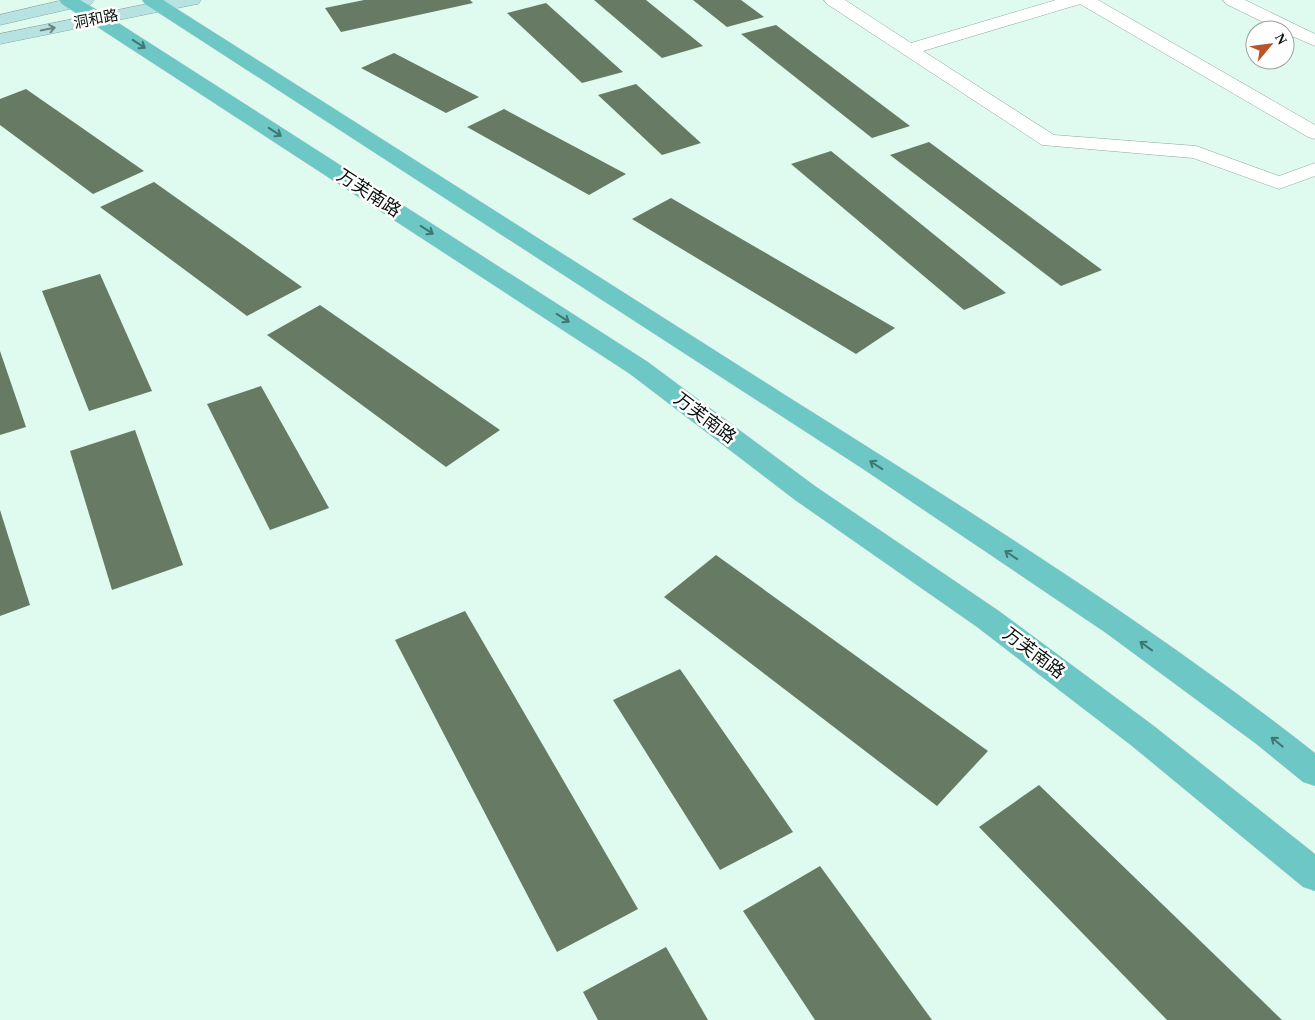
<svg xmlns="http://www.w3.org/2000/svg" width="1315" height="1020" font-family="'Times New Roman','Noto Sans SC',serif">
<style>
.building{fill:#677b64}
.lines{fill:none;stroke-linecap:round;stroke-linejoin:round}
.street-casing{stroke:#8fa89d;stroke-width:1}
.secondary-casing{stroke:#8fa89d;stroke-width:1}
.primary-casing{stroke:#e1e3e2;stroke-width:1}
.street{fill:#fff;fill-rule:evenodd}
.secondary{fill:#b6e3e2;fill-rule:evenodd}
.primary{fill:#6cc7c5;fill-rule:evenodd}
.oneway{stroke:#688583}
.oneway2{stroke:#3f7673}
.labels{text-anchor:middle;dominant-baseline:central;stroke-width:5;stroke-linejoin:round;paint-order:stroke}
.far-street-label{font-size:15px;fill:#09120e;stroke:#fff}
.street-label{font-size:18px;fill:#09120e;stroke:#fff}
</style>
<rect width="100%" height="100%" fill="#dffaee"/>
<g class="building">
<path d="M364 0H470L473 3 341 32 325 8Z"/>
<path d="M594 0H646L703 46 662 58Z"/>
<path d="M693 0H741L764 17 727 27Z"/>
<path d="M546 3 623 72 582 83 507 13Z"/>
<path d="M776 25 910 126 872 138 741 34Z"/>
<path d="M394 53 479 97 446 113 361 68Z"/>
<path d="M636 84 701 143 662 155 598 95Z"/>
<path d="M26 89 144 171 93 194 0 125V99Z"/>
<path d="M504 109 626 174 589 195 467 127Z"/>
<path d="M929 142 1102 270 1061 286 890 155Z"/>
<path d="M831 151 1006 293 964 310 791 164Z"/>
<path d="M154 182 302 287 247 316 100 207Z"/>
<path d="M671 198 895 328 856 354 632 219Z"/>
<path d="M100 274 152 391 89 411 42 291Z"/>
<path d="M320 305 500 430 446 467 267 335Z"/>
<path d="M0 351 26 427 0 435Z"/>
<path d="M261 386 329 508 270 530 207 404Z"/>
<path d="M135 430 183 565 112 590 70 451Z"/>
<path d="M0 510 30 605 0 616Z"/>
<path d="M716 555 988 751 937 806 664 597Z"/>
<path d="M465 611 638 909 557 952 395 640Z"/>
<path d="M680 669 793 832 720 870 613 700Z"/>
<path d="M1039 785 1282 1020H1167L979 827Z"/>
<path d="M820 866 932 1020H815L743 911Z"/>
<path d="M666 947 708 1020H598L583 992Z"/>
</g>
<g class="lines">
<defs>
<g id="street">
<path d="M824 0H845L911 43 1056 0H1098L1315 125V139L1308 137 1080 4 923 51 1054 135 1196 146 1279 176 1315 163V176L1279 189 1193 158 1042 145 827 4Z"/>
<path d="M1223 0H1245L1315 34V46L1285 33V30H1279L1226 4Z"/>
</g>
<g id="secondary">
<path d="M63 0H94L91 4 0 25V15Z"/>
<path d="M167 0H201L198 4 192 5 0 44V34Z"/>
</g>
<g id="primary">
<path d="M59 0H80L106 15 648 362 815 486 999 611 1154 726 1315 854V891L1303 887 1132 746 977 627 795 500 630 374 62 4Z"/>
<path d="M142 0H163C369 131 576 262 782 393 963 507 1147 621 1315 753V786L1303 782 1255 743 1106 633 863 469 145 4Z"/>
</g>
</defs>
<use href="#street" class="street-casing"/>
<use href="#secondary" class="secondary-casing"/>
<use href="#primary" class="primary-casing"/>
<use href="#street" class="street"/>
<use href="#secondary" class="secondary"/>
<use href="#primary" class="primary"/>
</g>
<defs><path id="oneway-shaft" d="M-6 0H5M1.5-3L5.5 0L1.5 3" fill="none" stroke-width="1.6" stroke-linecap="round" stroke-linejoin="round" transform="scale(1.25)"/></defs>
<use class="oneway" href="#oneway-shaft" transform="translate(48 29) rotate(-11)"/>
<g class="oneway2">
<use href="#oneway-shaft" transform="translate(139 44) rotate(33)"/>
<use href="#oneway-shaft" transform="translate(275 132) rotate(33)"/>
<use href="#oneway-shaft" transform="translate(427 230) rotate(33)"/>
<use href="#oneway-shaft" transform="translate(563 318) rotate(33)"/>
<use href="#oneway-shaft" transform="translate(876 465) rotate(-147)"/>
<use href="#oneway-shaft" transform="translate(1011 555) rotate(-146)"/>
<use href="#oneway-shaft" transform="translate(1146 646) rotate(-144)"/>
<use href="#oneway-shaft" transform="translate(1277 742) rotate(-141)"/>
</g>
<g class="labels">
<g class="far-street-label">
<text transform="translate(96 19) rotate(-11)">洞和路</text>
</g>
<g class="street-label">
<text transform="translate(369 193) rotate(33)">万芙南路</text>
<text transform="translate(705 418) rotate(37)">万芙南路</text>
<text transform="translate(1034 653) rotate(37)">万芙南路</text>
</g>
</g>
<g transform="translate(1270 45) rotate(61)"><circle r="24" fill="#ffffff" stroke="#9da09f"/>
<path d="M0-4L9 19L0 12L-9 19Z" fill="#ba5427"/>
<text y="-8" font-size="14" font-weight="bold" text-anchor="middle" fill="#09120e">N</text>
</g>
</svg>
